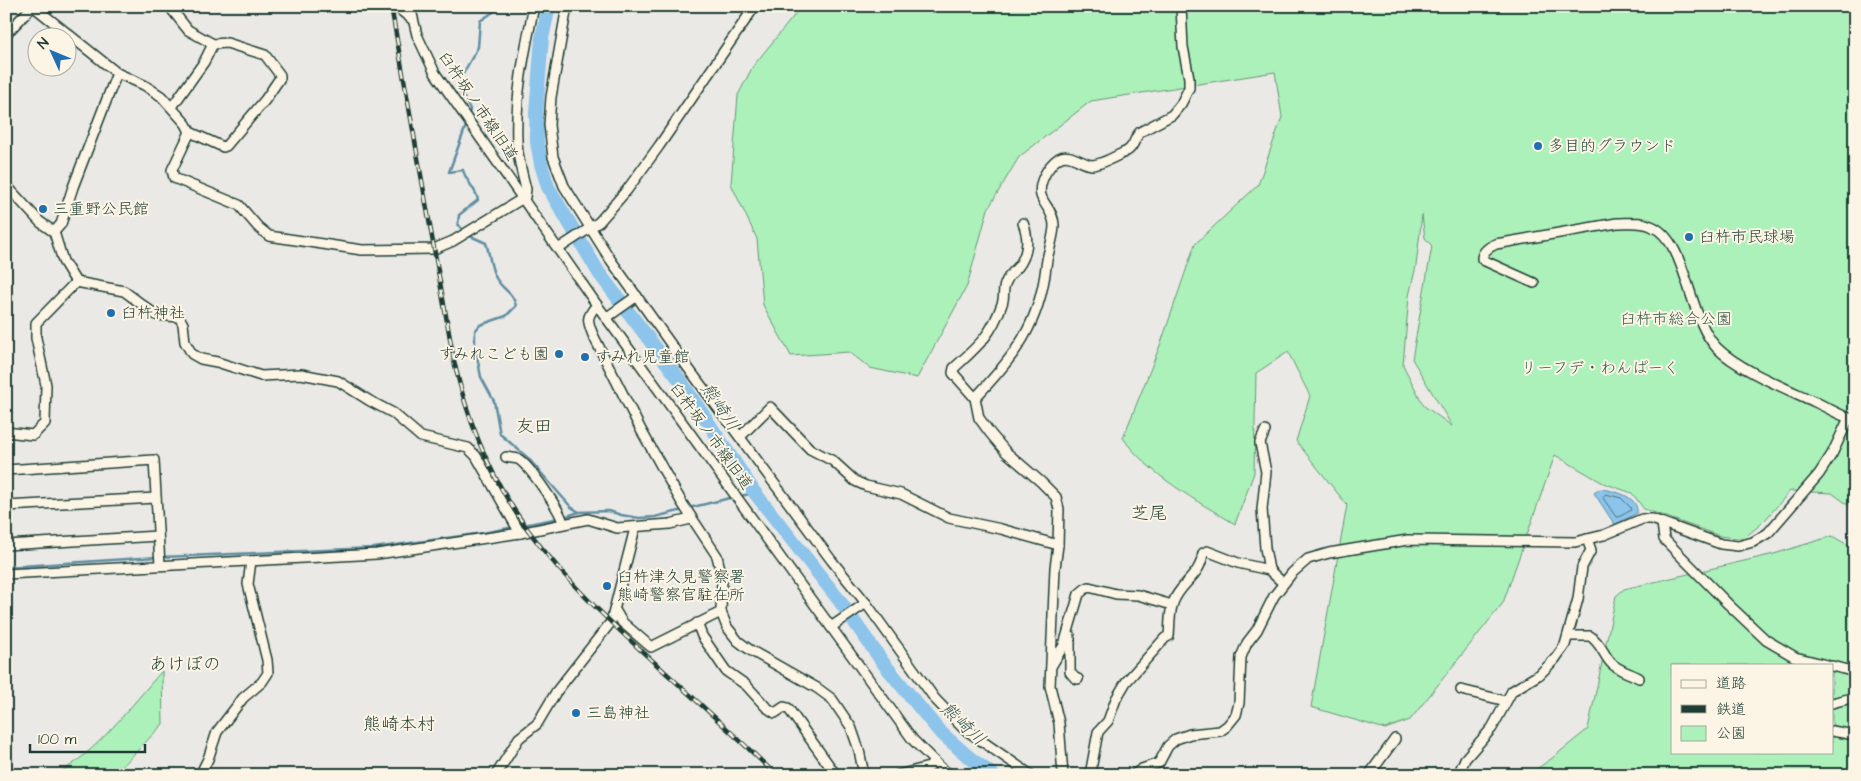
<svg xmlns="http://www.w3.org/2000/svg" width="1861" height="781" font-family="'Architects Daughter','Klee One',sans-serif">
<style>
.green{fill:#acf0ba;stroke:#669677;fill-rule:evenodd}
.water{fill:#8cc4eb;stroke:#608ea2}
.lines{fill:none;stroke-linecap:round;stroke-linejoin:round}
.shore{stroke:#4b737d;stroke-width:1}
.stream{stroke:#608ea2;stroke-width:2.5}
.river{stroke:#8cc4eb;stroke-width:14}
.minor-casing{stroke:#1f3d34;stroke-width:12}
.minor{stroke:#fcf5e5;stroke-width:9}
.rail-casing{stroke:#1f3d34;stroke-width:4.5}
.rail{stroke:#fcf5e5;stroke-width:2.5;stroke-dasharray:8;stroke-linecap:butt}
.poi-dot{fill:#1f6fb2;stroke:#fcf5e5;stroke-width:2}
.labels{text-anchor:middle;dominant-baseline:central;stroke-width:4;stroke-linejoin:round;paint-order:stroke}
.street-label{font-size:16px;fill:#1f3d34;stroke:#fcf5e5}
.poi-label{font-size:16px;fill:#1f3d34;stroke:#fcf5e5;text-anchor:start}
.park-label{font-size:16px;fill:#345848;stroke:#fcf5e5}
.water-label{font-size:18px;font-style:italic;fill:#355859;stroke:#fcf5e5}
.neighbourhood-label{font-size:18px;fill:#1f3d34;stroke:#fcf5e5}
</style>
<rect width="100%" height="100%" fill="#eae9e5"/>
<filter id="ink" filterUnits="userSpaceOnUse"><feTurbulence type="fractalNoise" baseFrequency=".02" numOctaves="2"/><feDisplacementMap in="SourceGraphic" scale="10" xChannelSelector="R" yChannelSelector="G"/><feConvolveMatrix kernelMatrix="1 2 1 2 8 2 1 2 1" color-interpolation-filters="sRGB"/></filter>
<g filter="url(#ink)">
<g class="green">
<path d="M802 6H1855V510L1832 493 1790 491C1782 500 1774 510 1766 519 1759 527 1751 531 1744 539L1720 536 1644 509 1632 493 1603 483 1555 455 1503 603 1410 720 1385 729 1311 707 1347 505 1296 441 1310 396 1288 352 1256 373 1254 473 1235 524C1197 501 1149 475 1123 438L1161 343 1195 244 1258 185 1282 117 1275 72 1091 101 1019 157 988 209 967 286 917 378 870 368 849 352 791 356 763 305 757 239 731 184 738 95 753 66ZM1422 215 1425 238 1432 246 1412 359 1452 426 1424 406 1403 365 1409 296 1416 266Z"/>
<path d="M1832 536 1855 549V775H1528L1551 759 1588 729 1616 596 1624 589 1774 554ZM1672 665H1832V752H1672Z"/>
<path d="M162 671 163 724 114 775H55C96 754 131 705 162 671Z"/>
</g>
<path class="water" d="M1600 489C1613 490 1639 496 1637 513L1615 525 1594 493Z"/>
<g class="lines">
<path class="shore" d="M1606 494 1621 498 1630 507 1631 510 1619 517H1616L1603 498Z"/>
<g class="stream">
<path d="M469 115 470 109 458 87 459 81 478 47 480 21 502 6"/>
<path d="M464 232 458 224 459 215 478 200C476 188 466 182 463 170L449 172 467 123"/>
<path d="M468 235 486 243C490 254 490 268 496 278 502 290 513 291 516 306L506 316 480 325 475 331V346L481 377 494 401 500 434 528 458 571 507 579 512"/>
<path d="M740 496 755 493"/>
<path d="M689 508 734 497"/>
<path d="M564 517 579 512 609 511 621 515 639 518 655 517 683 510"/>
<path d="M162 557 374 548 483 533 559 518"/>
<path d="M6 567 157 557"/>
</g>
<path class="river" d="M549 6 542 38 536 113 537 142 541 164 548 187 599 273 682 383 755 493 839 600 884 664 939 731 971 759 993 775"/>
<defs>
<g id="minor">
<path d="M33 6 117 73 144 85 161 96 186 124 190 132 223 147 226 146 265 100 280 78V75L265 55 227 43 213 44 188 30 169 6"/>
<path d="M395 6 413 20"/>
<path d="M410 6 417 35 435 73 597 305 913 740 940 767 950 775"/>
<path d="M567 6 551 97 549 125 553 157 564 186 610 259 680 357 832 561 866 603 935 699 963 728 1031 775"/>
<path d="M6 34 33 6"/>
<path d="M172 107 204 62 213 44"/>
<path d="M190 132 172 170 174 178 239 205 258 227 269 236 362 250 434 249 453 241 525 197 526 189C522 173 517 156 517 140 515 95 525 50 534 6"/>
<path d="M6 185 40 222 54 232 63 261 76 282 124 291 156 315 179 317 183 324 185 342 192 354 201 359 217 362 261 376 301 374 338 381 370 401 393 413 421 437 468 448 476 456 520 533"/>
<path d="M1023 223C1029 238 1028 254 1018 267 1014 271 1008 276 1006 282 1002 288 1005 297 1002 304 991 336 978 346 954 368L953 373 975 398 979 418 990 433 1006 452 1041 482 1056 497 1059 509 1058 545 1055 568 1050 686 1059 723 1063 775"/>
<path d="M54 232 61 224 73 187 117 73"/>
<path d="M558 249 599 222 627 190 659 146 755 6"/>
<path d="M1534 283 1485 261 1482 259C1482 251 1489 247 1496 244L1617 223C1629 223 1641 221 1651 226 1688 241 1687 317 1717 348 1738 369 1785 388 1813 401 1827 407 1840 416 1855 420"/>
<path d="M597 305C586 317 587 320 593 335L641 430 682 503 717 556 722 578 721 612 727 627 738 641 750 650 817 688 832 699 851 727 859 750 864 775"/>
<path d="M606 318 637 296"/>
<path d="M975 398C1015 356 1039 325 1046 267 1047 253 1054 239 1054 225 1053 204 1032 202 1044 176 1047 170 1053 162 1059 158 1070 152 1081 164 1092 165 1101 165 1118 155 1127 151 1135 146 1134 138 1140 132L1172 115 1181 104 1189 88V78L1183 47 1181 6"/>
<path d="M1265 431 1260 443 1266 472 1262 509 1265 548 1269 570"/>
<path d="M6 432 33 435 45 423 46 385 36 338V323L76 282"/>
<path d="M740 437 770 407 810 449 833 461 855 481 866 486 901 494 949 518 1001 529 1058 545"/>
<path d="M506 457C509 458 515 458 518 459 529 465 561 511 563 523"/>
<path d="M6 470 154 460 160 565"/>
<path d="M6 506 156 498"/>
<path d="M1662 523 1664 539 1728 604 1766 640 1795 657 1827 665"/>
<path d="M6 545 158 536"/>
<path d="M6 574 377 554 520 533 588 519 617 528 670 524 691 519"/>
<path d="M615 610 622 622 651 647 721 612"/>
<path d="M697 623 702 636 726 671 746 685 766 707 775 713 784 707 788 708 836 775"/>
<path d="M831 627 866 603"/>
<path d="M1070 636V672L1075 678 1078 679"/>
<path d="M1568 636H1590C1601 643 1603 654 1611 663 1619 671 1630 673 1639 678"/>
<path d="M1052 665 1064 645 1079 594 1085 589 1089 587 1116 594 1138 595 1172 605"/>
<path d="M1832 666 1855 672"/>
<path d="M1461 690 1506 701"/>
<path d="M1832 703 1855 697"/>
<path d="M1832 731 1855 735"/>
<path d="M200 775 208 759 217 732 243 698 262 682 268 673 267 660 248 584 251 561"/>
<path d="M496 775 519 738 537 724 556 692 611 622 635 528"/>
<path d="M898 775 929 767 935 762"/>
<path d="M1090 775 1098 732 1108 721 1116 699 1126 682 1165 638 1169 636C1170 626 1169 613 1173 603 1181 581 1200 578 1203 553L1207 551 1238 563 1269 570 1283 583"/>
<path d="M1133 775 1142 769 1159 763 1168 746 1176 739 1190 734 1220 731 1227 726 1236 715 1239 703 1241 657 1247 643 1257 630 1274 596 1292 573 1308 559 1329 553 1408 540 1575 542 1604 535 1642 519H1652L1721 544 1738 546 1753 542 1768 533 1819 474 1832 454 1849 418"/>
<path d="M1369 775 1395 739"/>
<path d="M1458 775 1465 759 1492 728 1512 691 1540 674 1555 659 1565 645 1578 599 1582 567 1591 550 1587 539"/>
</g>
</defs>
<use href="#minor" class="minor-casing"/>
<use href="#minor" class="minor"/>
<defs>
<path id="rail" d="M391 6 454 361C466 414 485 465 515 511 550 565 597 610 645 654 689 694 733 733 776 775"/>
</defs>
<use href="#rail" class="rail-casing"/>
<use href="#rail" class="rail"/>
</g>
</g>
<g class="poi-dot">
<circle cx="1538" cy="146" r="5"/>
<circle cx="43" cy="209" r="5"/>
<circle cx="1689" cy="237" r="5"/>
<circle cx="111" cy="313" r="5"/>
<circle cx="559" cy="354" r="5"/>
<circle cx="585" cy="357" r="5"/>
<circle cx="607" cy="586" r="5"/>
<circle cx="576" cy="713" r="5"/>
</g>
<g class="labels">
<g class="street-label">
<text transform="translate(478 106) rotate(56)">臼杵坂ノ市線旧道</text>
<text transform="translate(711 436) rotate(54)">臼杵坂ノ市線旧道</text>
</g>
<g class="poi-label">
<text x="1548" y="146">多目的グラウンド</text>
<text x="53" y="209">三重野公民館</text>
<text x="1699" y="237">臼杵市民球場</text>
<text x="121" y="313">臼杵神社</text>
<text x="549" y="354" text-anchor="end">すみれこども園</text>
<text x="595" y="357">すみれ児童館</text>
<text x="617" y="577">臼杵津久見警察署<tspan x="617" dy="18">熊崎警察官駐在所</tspan></text>
<text x="586" y="713">三島神社</text>
</g>
<g class="park-label">
<text x="1676" y="319">臼杵市総合公園</text>
<text x="1600" y="368">リーフデ・わんぱーく</text>
</g>
<g class="water-label">
<text transform="translate(720 407) rotate(56)">熊崎川</text>
<text transform="translate(963 724) rotate(43)">熊崎川</text>
</g>
<g class="neighbourhood-label">
<text x="534" y="426">友田</text>
<text x="1149" y="513">芝尾</text>
<text x="185" y="664">あけぼの</text>
<text x="399" y="724">熊崎本村</text>
</g>
</g>
<rect width="1861" height="781" fill="none" stroke="#fcf5e5" stroke-width="25"/>
<rect x="12" y="12" width="1836" height="756" fill="none" stroke="#1f3d34" stroke-width="2" filter="url(#ink)"/>
<rect x="1671" y="664" width="162" height="90" fill="#fcf5e5" stroke="#a4ab9e"/>
<rect x="1681" y="680" width="25" height="8" fill="#fcf5e5" stroke="#a4ab9e"/>
<text x="1716" y="688" font-size="15" fill="#1f3d34">道路</text>
<rect x="1681" y="705" width="25" height="8" fill="#1f3d34" stroke="#a4ab9e"/>
<text x="1716" y="714" font-size="15" fill="#1f3d34">鉄道</text>
<rect x="1681" y="726" width="25" height="15" fill="#acf0ba" stroke="#a4ab9e"/>
<text x="1716" y="738" font-size="15" fill="#1f3d34">公園</text>
<g transform="translate(52 52) rotate(314)"><circle r="24" fill="#fcf5e5" stroke="#a4ab9e"/>
<path d="M0-4L9 19L0 12L-9 19Z" fill="#1f6fb2"/>
<text y="-8" font-size="14" font-weight="bold" text-anchor="middle" fill="#1f3d34">N</text>
</g>
<path d="M30 744v8h115v-8" fill="none" stroke="#1f3d34" stroke-width="2.5"/>
<text x="38" y="744" font-size="15" fill="#1f3d34" stroke="#fcf5e5" stroke-width="4" paint-order="stroke">100 m</text>
</svg>
